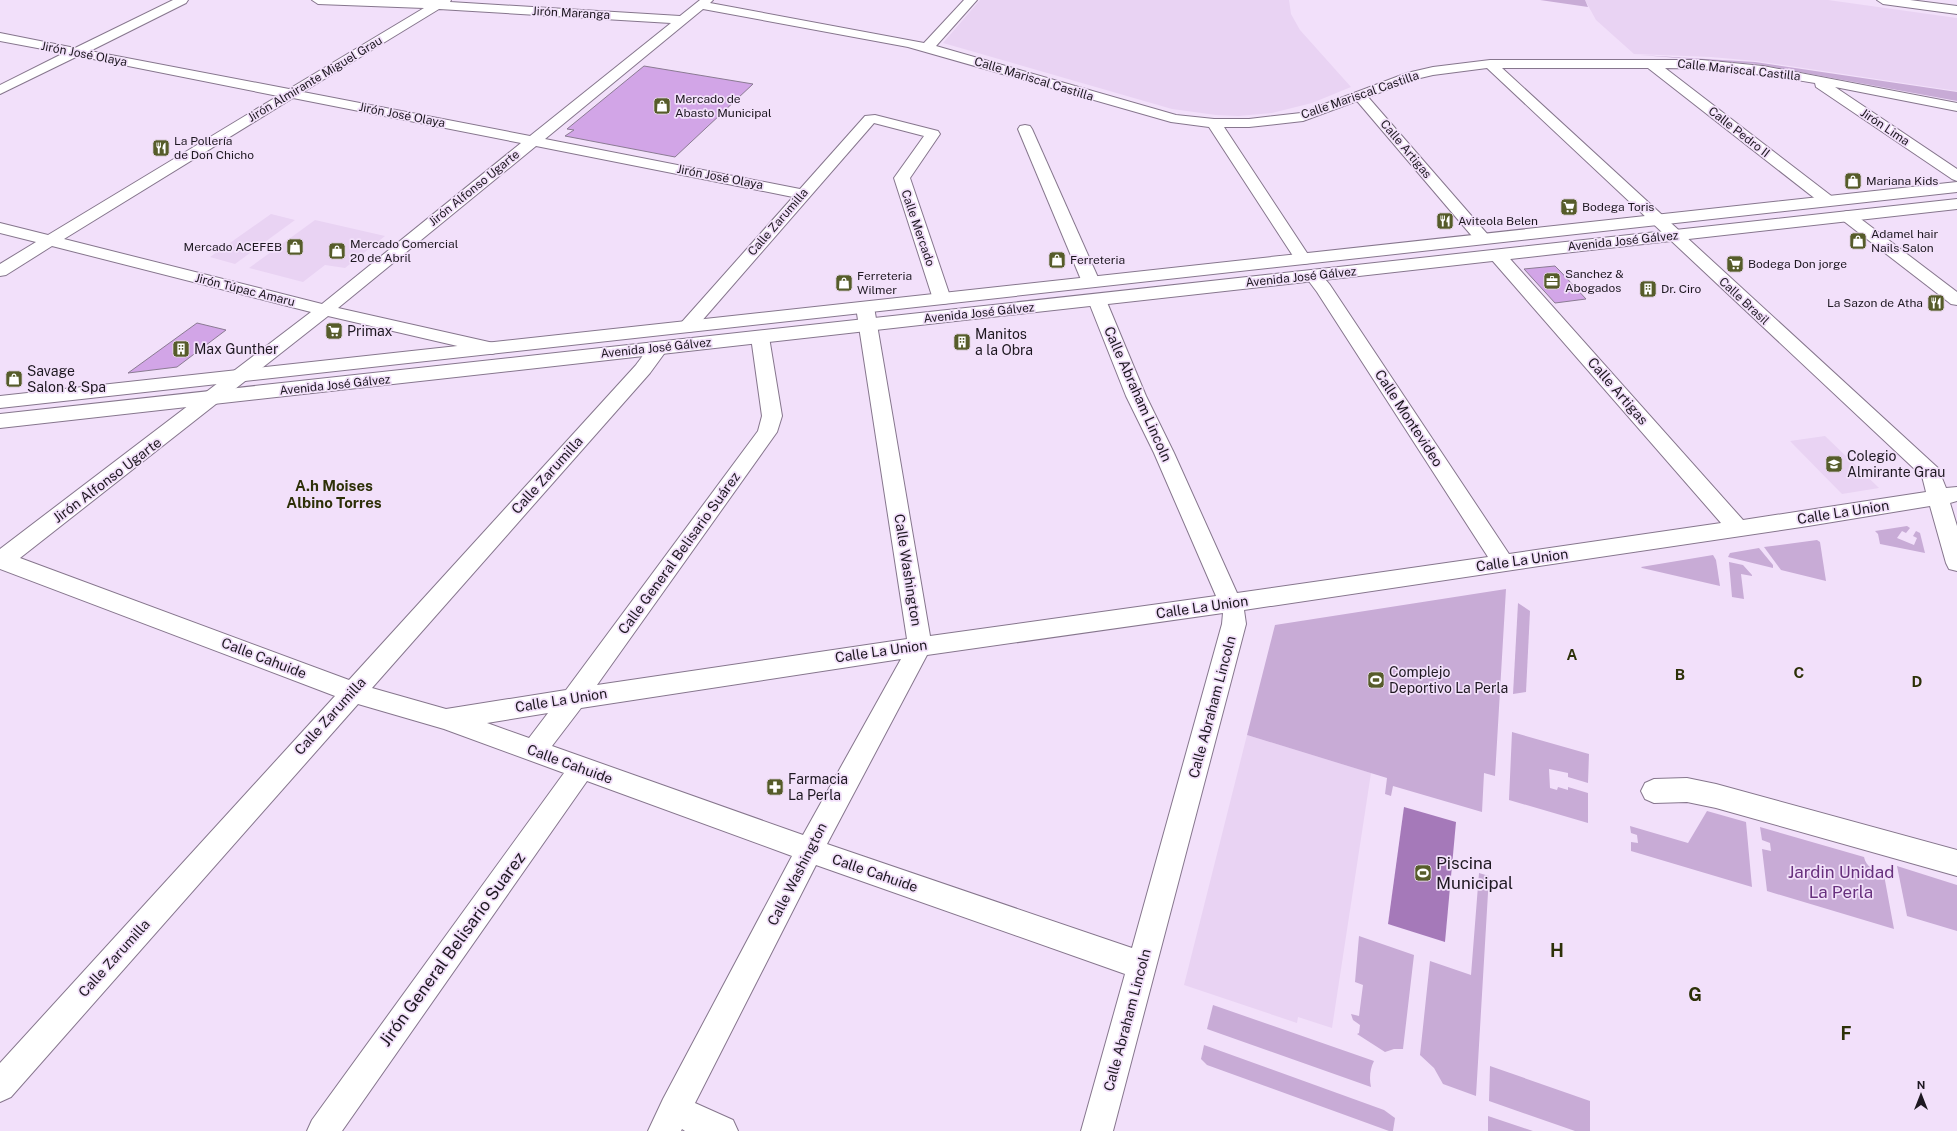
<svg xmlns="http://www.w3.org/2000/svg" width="1957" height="1131" font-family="'Public Sans',sans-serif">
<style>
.built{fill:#e9d3f3}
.green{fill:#c8abd6}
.water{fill:#a579b9}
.building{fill:#d2a5e7;stroke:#8b7b93}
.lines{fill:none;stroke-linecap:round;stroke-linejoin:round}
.street-casing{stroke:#86768d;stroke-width:2}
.secondary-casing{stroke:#86768d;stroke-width:2}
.street{fill:#fff;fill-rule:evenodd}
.secondary{fill:#fff;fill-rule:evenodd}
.labels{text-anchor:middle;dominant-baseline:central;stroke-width:3.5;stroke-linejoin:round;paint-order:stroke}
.far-street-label{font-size:12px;fill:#1e1821;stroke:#f2e0fa}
.far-poi-label{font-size:12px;fill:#1e1821;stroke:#f2e0fa;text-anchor:start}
.poi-label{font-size:14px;fill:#1e1821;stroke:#f2e0fa;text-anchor:start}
.street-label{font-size:14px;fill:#1e1821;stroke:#f2e0fa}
.neighbourhood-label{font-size:15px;font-weight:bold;fill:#2d3007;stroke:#f2e0fa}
.near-poi-label{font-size:17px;fill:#1e1821;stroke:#f2e0fa;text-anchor:start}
.near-park-label{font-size:17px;fill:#67307d;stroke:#f2e0fa}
.near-street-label{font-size:17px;fill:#1e1821;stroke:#f2e0fa}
.near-neighbourhood-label{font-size:18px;font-weight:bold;fill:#2d3007;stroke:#f2e0fa}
</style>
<rect width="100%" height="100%" fill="#f2e0fa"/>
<g class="built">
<path d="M980 0H1289L1291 14 1300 30 1351 87 1312 103 1272 113 1238 116 1216 115 1172 109 943 43Z"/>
<path d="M1585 0H1828L1957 18V91L1756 61 1711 57 1634 54 1596 20Z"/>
<path d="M271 214 295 220 235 264 210 257Z"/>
<path d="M315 220 385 236 345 268 325 265 303 282 249 268Z"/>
<path d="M1825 436 1879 488 1842 494 1790 441Z"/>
<path d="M1247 735 1371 773 1332 1028 1298 1017 1297 1023 1184 985Z"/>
</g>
<g class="green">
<path d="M1540 0H1585L1588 7Z"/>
<path d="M1640 55 1755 62 1957 92V101L1757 64Z"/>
<path d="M1907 526 1910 528 1906 533 1902 531 1897 538 1914 545 1917 538 1913 536 1916 531 1920 533 1925 553 1880 544 1878 534 1875 531Z"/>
<path d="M1817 540 1820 542 1826 581 1781 570 1764 547Z"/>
<path d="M1759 548 1773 565V568L1728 557 1730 553Z"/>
<path d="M1713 555 1716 560 1720 586 1642 568 1641 567Z"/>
<path d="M1729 562 1743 565 1752 575V576L1741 574 1744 599 1732 597Z"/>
<path d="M1506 589 1495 776 1484 773 1482 812 1393 786 1391 796 1385 794 1387 778 1247 735 1275 625Z"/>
<path d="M1518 603 1530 611 1526 692 1513 694Z"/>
<path d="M1512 732 1589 754 1588 783 1568 777V773L1549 769 1550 788 1557 790 1558 787 1568 790V787L1588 793V823L1509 800Z"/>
<path d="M1707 811 1746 822 1752 887 1631 851V842L1638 843 1637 835 1631 833 1630 826 1688 843Z"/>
<path d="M1760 827 1864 857C1866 867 1875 871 1884 875L1894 929 1767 891 1762 849 1771 851 1770 843 1762 840Z"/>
<path d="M1897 866 1957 885V931L1907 916Z"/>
<path d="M1479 873 1489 876 1476 1096 1443 1084 1434 1068 1420 1055 1430 961 1471 975Z"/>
<path d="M1359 936 1414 955 1403 1049H1394L1385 1052 1357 1034 1359 1033 1360 1025 1353 1020 1351 1014 1359 1016 1363 985 1355 982Z"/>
<path d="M1213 1005 1374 1061C1370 1069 1369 1078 1371 1087L1207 1029Z"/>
<path d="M1204 1045 1384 1110 1395 1118 1393 1131H1389L1207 1065 1201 1059Z"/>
<path d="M1490 1066 1590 1101V1131H1575L1489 1101Z"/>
<path d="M1488 1116 1533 1131H1488Z"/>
</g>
<path class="water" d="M1404 807 1456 822 1445 942 1388 924Z"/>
<g class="building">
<path d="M644 66 753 84 675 157 565 136 574 130 567 129Z"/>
<path d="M1555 266 1560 271 1586 299 1555 303 1524 269Z"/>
<path d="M197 323 226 330 177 367 128 373Z"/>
</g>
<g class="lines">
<defs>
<g id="street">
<path d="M173 0H188L186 3 90 51 289 89 424 8 318 4 312 0H451L450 2 680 16 700 0H713L710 3 924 43 964 0H977L936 46 1176 115 1214 119H1249L1301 113 1407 73 1433 67 1490 60H1702L1763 66 1957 103V111L1835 87 1957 169V181L1952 179 1816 87 1815 83C1765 74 1716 68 1665 68L1834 198 1836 201 1834 204 1828 206 1822 204 1648 68H1502L1938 468 1946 488 1957 487V501L1950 503 1957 526V571L1949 569 1946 563 1930 506 1808 526 1244 610 1246 624 1113 1131H1081L1125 974 816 865 695 1103 733 1120 738 1131H685L682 1129 681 1131H648L663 1099 792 856 587 781 342 1131H307L312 1120 564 773 444 729 358 704 11 1097 0 1102V1063L335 696 0 569V549L311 312 52 246 6 275 0 276V264L36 242 0 233V223L48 235 278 96 78 56 0 94V85L64 53 0 41V33L75 48ZM439 9 671 23 530 136 303 92ZM703 9 908 47 1171 122 1209 127 1295 259 1297 263 1303 264 1309 263 1311 259 1224 127H1249L1303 121 1357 101 1477 242 1483 244 1489 242 1491 239 1489 236 1368 97 1416 79 1433 75 1487 68 1922 476 1926 492 1743 520 1503 251 1497 250 1491 251 1489 255 1491 259 1721 523 1509 554 1330 285C1323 277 1319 269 1307 272L1305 276 1317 292 1488 557 1237 593 1174 453 1146 396 1106 300 1103 296 1097 295 1091 296 1088 300 1126 396 1154 453 1216 596 930 636 874 307 871 303 865 302 859 303 856 307 907 639 597 685 777 432 782 416 769 337 766 333 760 331 754 333 751 337 762 416 758 431 566 690 446 709 372 688 650 373 669 347 666 343C651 339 645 354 636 365L349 680 20 558 328 316 492 354 498 352 501 348 498 344 338 308 536 146 793 197 681 323 678 327 681 331 687 332 693 331 874 123 924 136 894 178 933 299 936 303 942 304 948 303 951 299 910 178 940 134 938 131 875 115 865 116 800 189 545 139ZM293 98 521 143 322 304 64 239ZM1223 613 1222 624 1132 948 827 844 927 655ZM901 659 803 835 552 746 581 708ZM548 713 529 738 487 723Z"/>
<path d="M1025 125 1030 126 1032 129 1100 282 1097 286 1091 287 1085 286 1082 282 1018 129 1020 126Z"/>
<path d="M1847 211 1853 213 1957 292V305L1951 304 1841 219 1839 216 1841 213Z"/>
<path d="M1687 778 1716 784 1957 850V876L1716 808 1687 802 1654 803 1645 799 1641 791 1645 783 1654 779Z"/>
</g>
<g id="secondary">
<path d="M1877 0H1910L1957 6V14L1883 4Z"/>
<path d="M1957 182V192L0 408V396Z"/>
<path d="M1957 199V209L0 428V414Z"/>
</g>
</defs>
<use href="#street" class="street-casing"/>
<use href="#secondary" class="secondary-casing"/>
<use href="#street" class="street"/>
<use href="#secondary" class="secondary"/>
</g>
<defs>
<symbol id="shop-square" viewBox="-11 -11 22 22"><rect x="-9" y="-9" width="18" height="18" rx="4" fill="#565c2a" stroke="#f2e0fa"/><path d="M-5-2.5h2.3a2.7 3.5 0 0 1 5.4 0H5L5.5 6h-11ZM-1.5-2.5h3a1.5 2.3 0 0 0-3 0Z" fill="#fff"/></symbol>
<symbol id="restaurant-square" viewBox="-11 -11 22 22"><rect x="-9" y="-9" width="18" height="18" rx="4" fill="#565c2a" stroke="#f2e0fa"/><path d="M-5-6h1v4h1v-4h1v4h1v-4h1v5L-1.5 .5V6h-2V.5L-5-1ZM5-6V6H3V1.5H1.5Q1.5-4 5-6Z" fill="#fff"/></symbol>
<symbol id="supermarket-square" viewBox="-11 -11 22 22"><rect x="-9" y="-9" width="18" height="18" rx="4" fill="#565c2a" stroke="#f2e0fa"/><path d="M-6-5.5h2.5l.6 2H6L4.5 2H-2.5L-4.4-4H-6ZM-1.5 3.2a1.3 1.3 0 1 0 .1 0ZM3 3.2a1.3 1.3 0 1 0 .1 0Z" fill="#fff"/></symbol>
<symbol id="office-square" viewBox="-11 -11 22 22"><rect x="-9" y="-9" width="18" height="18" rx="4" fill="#565c2a" stroke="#f2e0fa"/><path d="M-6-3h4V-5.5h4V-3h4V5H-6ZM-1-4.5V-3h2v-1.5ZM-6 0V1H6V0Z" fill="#fff"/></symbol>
<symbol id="building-square" viewBox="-11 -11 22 22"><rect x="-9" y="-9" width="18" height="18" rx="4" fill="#565c2a" stroke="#f2e0fa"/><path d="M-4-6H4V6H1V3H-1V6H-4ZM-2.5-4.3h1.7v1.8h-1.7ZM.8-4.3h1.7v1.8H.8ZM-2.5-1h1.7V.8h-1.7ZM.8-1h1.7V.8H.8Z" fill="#fff"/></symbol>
<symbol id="school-square" viewBox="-11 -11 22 22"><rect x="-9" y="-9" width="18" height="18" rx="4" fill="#565c2a" stroke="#f2e0fa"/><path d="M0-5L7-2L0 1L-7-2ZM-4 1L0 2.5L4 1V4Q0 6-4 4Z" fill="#fff"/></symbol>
<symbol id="stadium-square" viewBox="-11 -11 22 22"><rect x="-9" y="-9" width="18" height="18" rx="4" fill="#565c2a" stroke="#f2e0fa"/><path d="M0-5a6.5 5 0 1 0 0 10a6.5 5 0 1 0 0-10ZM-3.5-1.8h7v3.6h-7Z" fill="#fff"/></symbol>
<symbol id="pharmacy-square" viewBox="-11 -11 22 22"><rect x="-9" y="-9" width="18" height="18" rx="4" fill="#565c2a" stroke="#f2e0fa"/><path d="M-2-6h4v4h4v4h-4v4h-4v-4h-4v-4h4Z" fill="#fff"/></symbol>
</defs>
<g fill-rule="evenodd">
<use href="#shop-square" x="652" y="96" width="20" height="20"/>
<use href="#restaurant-square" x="151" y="138" width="20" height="20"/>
<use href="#shop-square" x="1843" y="171" width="20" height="20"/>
<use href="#supermarket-square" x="1559" y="197" width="20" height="20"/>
<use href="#restaurant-square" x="1435" y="211" width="20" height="20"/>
<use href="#shop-square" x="1848" y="231" width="20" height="20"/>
<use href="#shop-square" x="285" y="237" width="20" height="20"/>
<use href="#shop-square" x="327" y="241" width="20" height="20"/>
<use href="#shop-square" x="1047" y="250" width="20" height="20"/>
<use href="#supermarket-square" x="1725" y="254" width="20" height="20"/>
<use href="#office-square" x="1542" y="271" width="20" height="20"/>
<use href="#shop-square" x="834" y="273" width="20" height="20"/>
<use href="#building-square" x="1638" y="279" width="20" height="20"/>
<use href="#restaurant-square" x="1926" y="293" width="20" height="20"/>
<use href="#supermarket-square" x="324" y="321" width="20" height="20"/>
<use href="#building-square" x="952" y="332" width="20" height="20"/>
<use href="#building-square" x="171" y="339" width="20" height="20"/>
<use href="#shop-square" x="4" y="369" width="20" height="20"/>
<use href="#school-square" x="1824" y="454" width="20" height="20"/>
<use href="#stadium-square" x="1366" y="670" width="20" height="20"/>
<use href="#pharmacy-square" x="765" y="777" width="20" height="20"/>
<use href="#stadium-square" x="1413" y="863" width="20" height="20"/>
</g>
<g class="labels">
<g class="far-street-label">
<text transform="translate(571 13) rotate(3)">Jirón Maranga</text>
<text transform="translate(84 54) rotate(11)">Jirón José Olaya</text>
<text transform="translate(1739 70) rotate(6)">Calle Mariscal Castilla</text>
<text transform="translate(315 79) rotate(-31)">Jirón Almirante Miguel Grau</text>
<text transform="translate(1034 79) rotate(17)">Calle Mariscal Castilla</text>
<text transform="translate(1360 95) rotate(-19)">Calle Mariscal Castilla</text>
<text transform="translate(402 115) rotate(11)">Jirón José Olaya</text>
<text transform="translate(1885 127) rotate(34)">Jirón Lima</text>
<text transform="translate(1739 132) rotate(38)">Calle Pedro II</text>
<text transform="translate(1406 149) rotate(50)">Calle Artigas</text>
<text transform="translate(720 177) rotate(11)">Jirón José Olaya</text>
<text transform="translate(474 188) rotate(-39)">Jirón Alfonso Ugarte</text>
<text transform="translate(778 222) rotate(-49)">Calle Zarumilla</text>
<text transform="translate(918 228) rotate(71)">Calle Mercado</text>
<text transform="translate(1623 241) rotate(-6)">Avenida José Gálvez</text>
<text transform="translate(1301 277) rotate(-6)">Avenida José Gálvez</text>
<text transform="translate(245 290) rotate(14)">Jirón Túpac Amaru</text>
<text transform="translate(1744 301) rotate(43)">Calle Brasil</text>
<text transform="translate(979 313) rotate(-6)">Avenida José Gálvez</text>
<text transform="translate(656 348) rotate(-6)">Avenida José Gálvez</text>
<text transform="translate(335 385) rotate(-6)">Avenida José Gálvez</text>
</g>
<g class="far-poi-label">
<text x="675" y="99">Mercado de<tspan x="675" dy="14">Abasto Municipal</tspan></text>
<text x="174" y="141">La Pollería<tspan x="174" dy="14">de Don Chicho</tspan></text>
<text x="1866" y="181">Mariana Kids</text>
<text x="1582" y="207">Bodega Toris</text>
<text x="1458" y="221">Aviteola Belen</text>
<text x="1871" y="234">Adamel hair<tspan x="1871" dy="14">Nails Salon</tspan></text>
<text x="350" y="244">Mercado Comercial<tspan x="350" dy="14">20 de Abril</tspan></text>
<text x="282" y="247" text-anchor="end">Mercado ACEFEB</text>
<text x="1070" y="260">Ferreteria</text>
<text x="1748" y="264">Bodega Don jorge</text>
<text x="1565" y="274">Sanchez &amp;<tspan x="1565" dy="14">Abogados</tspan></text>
<text x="857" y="276">Ferreteria<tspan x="857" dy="14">Wilmer</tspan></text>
<text x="1661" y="289">Dr. Ciro</text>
<text x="1923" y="303" text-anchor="end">La Sazon de Atha</text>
</g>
<g class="poi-label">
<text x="347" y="331">Primax</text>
<text x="975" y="334">Manitos<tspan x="975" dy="16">a la Obra</tspan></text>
<text x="194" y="349">Max Gunther</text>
<text x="27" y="371">Savage<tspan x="27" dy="16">Salon &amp; Spa</tspan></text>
<text x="1847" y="456">Colegio<tspan x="1847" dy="16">Almirante Grau</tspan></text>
<text x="1389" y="672">Complejo<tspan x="1389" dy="16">Deportivo La Perla</tspan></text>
<text x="788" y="779">Farmacia<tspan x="788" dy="16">La Perla</tspan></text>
</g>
<g class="street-label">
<text transform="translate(1618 391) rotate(49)">Calle Artigas</text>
<text transform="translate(1138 394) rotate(66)">Calle Abraham Lincoln</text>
<text transform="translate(1409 418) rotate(57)">Calle Montevideo</text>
<text transform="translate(547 475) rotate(-48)">Calle Zarumilla</text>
<text transform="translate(107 480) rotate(-37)">Jirón Alfonso Ugarte</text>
<text transform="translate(1843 512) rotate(-9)">Calle La Union</text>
<text transform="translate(679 553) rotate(-54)">Calle General Belisario Suárez</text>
<text transform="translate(1522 560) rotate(-8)">Calle La Union</text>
<text transform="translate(908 570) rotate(81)">Calle Washington</text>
<text transform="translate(1202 607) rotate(-8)">Calle La Union</text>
<text transform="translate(881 651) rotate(-8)">Calle La Union</text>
<text transform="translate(264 658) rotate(21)">Calle Cahuide</text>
<text transform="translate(561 700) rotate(-9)">Calle La Union</text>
<text transform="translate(1212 707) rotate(-75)">Calle Abraham Lincoln</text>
<text transform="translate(330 716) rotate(-48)">Calle Zarumilla</text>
<text transform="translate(570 764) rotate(20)">Calle Cahuide</text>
<text transform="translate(875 873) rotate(19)">Calle Cahuide</text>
<text transform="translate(797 874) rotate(-63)">Calle Washington</text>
<text transform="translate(114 958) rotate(-48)">Calle Zarumilla</text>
<text transform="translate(1127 1020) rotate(-75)">Calle Abraham Lincoln</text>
</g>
<g class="neighbourhood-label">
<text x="334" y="485">A.h Moises<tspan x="334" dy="17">Albino Torres</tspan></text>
<text x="1572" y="654">A</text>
<text x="1799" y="672">C</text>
<text x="1680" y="674">B</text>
<text x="1917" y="681">D</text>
</g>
<g class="near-poi-label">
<text x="1436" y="863">Piscina<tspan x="1436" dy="20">Municipal</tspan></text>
</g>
<g class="near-park-label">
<text x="1841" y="872">Jardin Unidad<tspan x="1841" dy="20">La Perla</tspan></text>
</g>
<g class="near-street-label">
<text transform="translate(452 949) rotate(-54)">Jirón General Belisario Suarez</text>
</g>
<g class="near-neighbourhood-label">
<text x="1557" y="950">H</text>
<text x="1695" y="994">G</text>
<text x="1846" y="1033">F</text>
</g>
</g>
<g transform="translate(1921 1095)" stroke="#f2e0fa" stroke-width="3" paint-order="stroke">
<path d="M0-3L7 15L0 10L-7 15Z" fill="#1e1821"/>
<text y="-6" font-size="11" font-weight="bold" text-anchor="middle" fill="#1e1821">N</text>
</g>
</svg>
